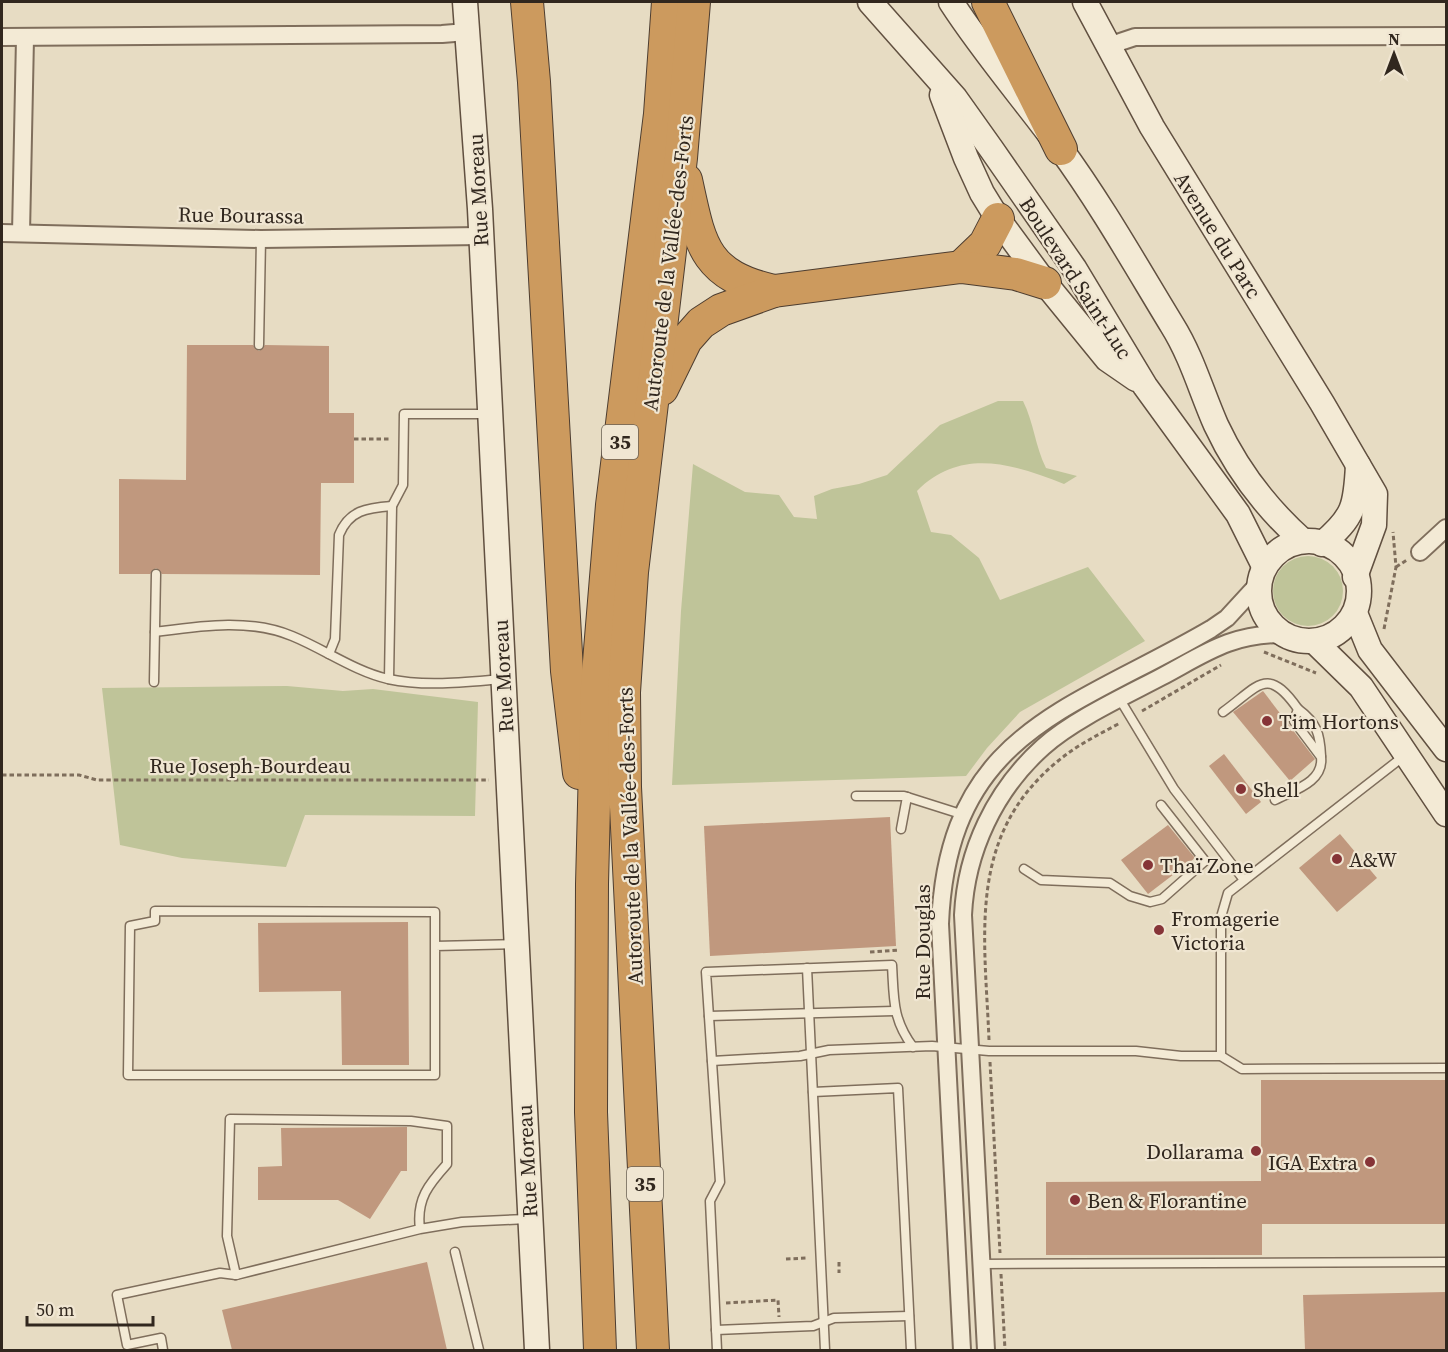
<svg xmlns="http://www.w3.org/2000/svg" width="1448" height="1352" font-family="'Source Serif 4',serif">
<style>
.green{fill:#bfc499}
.building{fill:#c0987e}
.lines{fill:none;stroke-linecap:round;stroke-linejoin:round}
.lane-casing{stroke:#7f6e5c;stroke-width:11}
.street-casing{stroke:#7f6e5c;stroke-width:20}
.secondary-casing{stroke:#615040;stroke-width:27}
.highway-casing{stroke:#4d3d30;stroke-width:34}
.path{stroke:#7f6e5c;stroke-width:3;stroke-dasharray:4.5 3;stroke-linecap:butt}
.lane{stroke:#f3ead5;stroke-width:8}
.street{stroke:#f3ead5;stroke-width:16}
.secondary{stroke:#f3ead5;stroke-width:24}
.highway{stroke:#cc9a5e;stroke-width:32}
.poi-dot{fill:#863437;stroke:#f0e6d2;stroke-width:2}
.labels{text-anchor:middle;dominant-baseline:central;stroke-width:4.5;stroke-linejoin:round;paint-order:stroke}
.shield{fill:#f0e6d2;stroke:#6a6054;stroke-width:1.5}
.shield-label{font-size:20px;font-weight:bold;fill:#31271e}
.street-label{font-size:21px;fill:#31271e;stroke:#f0e6d2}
.poi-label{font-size:21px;fill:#31271e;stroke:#f0e6d2;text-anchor:start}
</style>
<rect width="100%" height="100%" fill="#e7dcc3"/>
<g class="green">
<path d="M998 401H1023C1034 423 1035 446 1046 468L1077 476 1064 484C1013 464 961 447 917 491L931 532 951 535 979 558 1000 600 1088 567 1145 641 1020 712 987 748 966 776 672 785 681 611 693 464 745 492 779 495 794 517 817 519 814 496 832 489 859 484 887 475 940 425Z"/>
<circle cx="1308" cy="591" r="35"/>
<path d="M287 686 343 691 373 689 478 702 475 816 305 815 286 867 182 858 120 845 102 688Z"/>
</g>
<g class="building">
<path d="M187 345H253L259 351 265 345 329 346V413H354V483H321L320 575 162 574 156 568 150 574H119V479L186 480Z"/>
<path d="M1263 691 1315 759 1290 781 1233 712Z"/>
<path d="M1224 754 1261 802 1246 814 1209 766Z"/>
<path d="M890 817 896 946 710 956 704 826Z"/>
<path d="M1168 825 1195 858 1148 894 1121 860Z"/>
<path d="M1340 834 1377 878 1337 912 1299 868Z"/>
<path d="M408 922 409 1065H342L341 991 259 992 258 923Z"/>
<path d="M1261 1080H1446V1224H1262V1255H1046V1182L1261 1181Z"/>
<path d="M407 1127V1171H401L370 1219 338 1200H258V1167L282 1166 281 1128Z"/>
<path d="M427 1262 447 1350H232L222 1310Z"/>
<path d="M1446 1292V1350H1305L1303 1295Z"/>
</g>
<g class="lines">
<defs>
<g id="lane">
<path d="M259 345 261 239"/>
<path d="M155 632C200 626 249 618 292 636 324 649 354 671 388 679 426 687 465 682 503 679"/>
<path d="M329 654 335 639 339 535C349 510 367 508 392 506"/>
<path d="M389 679 392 506 403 485 404 414H489"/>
<path d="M154 682 156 574"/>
<path d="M1119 698 1174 789 1244 880"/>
<path d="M1298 709C1317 723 1320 734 1321 756"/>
<path d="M1223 712C1259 686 1267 665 1298 709L1294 721 1321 757C1324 782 1294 790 1275 800"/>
<path d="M856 796H904L964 815"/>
<path d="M901 829 907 797"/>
<path d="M1024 869 1041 880 1110 883 1130 896 1150 902 1162 899 1205 861 1161 805"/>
<path d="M435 946V912L155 911V921L130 926 128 1075H435V946L516 944"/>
<path d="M807 968 825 1350"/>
<path d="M709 1016 894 1011"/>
<path d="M1221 1056V917L1228 893 1404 756"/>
<path d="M712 1061 800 1056 829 1050 932 1046 989 1051H1136L1181 1056H1221L1242 1069 1446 1068"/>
<path d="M813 1092 898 1088 911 1350"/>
<path d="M420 1229C416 1199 429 1184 447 1164V1126L411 1121 230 1119 227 1236 236 1275 420 1229 462 1222 527 1219"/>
<path d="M455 1252 479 1350"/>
<path d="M981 1264 1446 1262"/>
<path d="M716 1330 813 1326 834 1318 909 1316"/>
<path d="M163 1350 161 1338 127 1345 117 1295 220 1273 236 1275"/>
<path d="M717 1350 710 1201 720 1182 706 972 892 965C894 998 892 1019 913 1047"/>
</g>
<g id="street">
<path d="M2 37 442 34 467 32"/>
<path d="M1108 46 1135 37 1446 36"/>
<path d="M2 233 261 239 480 236"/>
<path d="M21 233 25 38"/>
<path d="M1420 552 1446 528"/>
<path d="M962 1350 940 924C948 731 1071 711 1211 629L1227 618 1261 581"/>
<path d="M986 1350 963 915C966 851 995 790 1043 747 1073 720 1125 696 1161 677 1206 653 1230 634 1283 634"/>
</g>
<g id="secondary">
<path d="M465 2 480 209 537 1350"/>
<path d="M870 2 955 98 992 150 1074 268 1145 386 1238 514 1264 566"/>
<path d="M951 2C984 53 1024 99 1060 148 1101 204 1136 266 1172 325 1192 357 1201 391 1216 425 1237 470 1266 508 1303 541"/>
<path d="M1085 2 1152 127 1322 403 1375 494 1374 525 1355 577"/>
<path d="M942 95 966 158 982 193 998 219 1045 283 1107 359 1136 379"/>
<circle cx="1309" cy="591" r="50"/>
<path d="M1322 544C1354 517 1356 506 1358 465"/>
<path d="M1355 613 1370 650 1446 749"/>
<path d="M1315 642 1361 687 1446 814"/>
</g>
<g id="highway">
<path d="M527 2 534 82 567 671 579 773"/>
<path d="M988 2 1061 149"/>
<path d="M686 180C700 244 703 275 774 291"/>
<path d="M961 267 985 244 998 219"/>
<path d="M662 389 686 340 701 323 721 310 774 291 961 267 1016 274 1045 283"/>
<path d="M600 1350 591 1112 592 884 597 686 612 505 660 114 668 2"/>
<path d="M653 1350 625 787 624 692 632 572 681 158 694 2"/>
</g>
</defs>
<use href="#lane" class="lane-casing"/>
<use href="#street" class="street-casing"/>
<use href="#secondary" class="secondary-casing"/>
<use href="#highway" class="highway-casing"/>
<g class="path">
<path d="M354 439H391"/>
<path d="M1396 567 1407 560"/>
<path d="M1384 629 1396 567 1393 532"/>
<path d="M1264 652 1316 673"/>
<path d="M1142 711 1221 665"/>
<path d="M2 775H79L97 780H489"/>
<path d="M870 952 899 950"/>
<path d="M989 1040C985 936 966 836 1058 761 1077 745 1098 735 1120 723"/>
<path d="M990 1062 1000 1253"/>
<path d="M786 1259 808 1258"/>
<path d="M839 1262V1273"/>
<path d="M1001 1274 1005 1350"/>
<path d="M726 1303 778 1300 779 1317"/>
</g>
<use href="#lane" class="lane"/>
<use href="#street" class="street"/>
<use href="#secondary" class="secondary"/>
<use href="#highway" class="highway"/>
</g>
<g class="poi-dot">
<circle cx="1267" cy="721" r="6"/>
<circle cx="1241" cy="789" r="6"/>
<circle cx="1337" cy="859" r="6"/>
<circle cx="1148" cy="865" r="6"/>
<circle cx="1159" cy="930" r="6"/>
<circle cx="1256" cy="1151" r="6"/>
<circle cx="1370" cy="1162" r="6"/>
<circle cx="1075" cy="1200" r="6"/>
</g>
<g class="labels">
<g class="shield">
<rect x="602" y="425" width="36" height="34" rx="4.5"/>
<rect x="627" y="1167" width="36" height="34" rx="4.5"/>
</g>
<g class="shield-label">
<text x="620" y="442">35</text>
<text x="645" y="1184">35</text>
</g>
<g class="street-label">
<text transform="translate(478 190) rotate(-93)">Rue Moreau</text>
<text transform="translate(241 215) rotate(1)">Rue Bourassa</text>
<text transform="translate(1218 235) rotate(58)">Avenue du Parc</text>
<text transform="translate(668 263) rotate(-83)">Autoroute de la Vallée-des-Forts</text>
<text transform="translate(1076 278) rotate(57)">Boulevard Saint-Luc</text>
<text transform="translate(503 676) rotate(-93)">Rue Moreau</text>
<text x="250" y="765">Rue Joseph-Bourdeau</text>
<text transform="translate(630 836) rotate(-92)">Autoroute de la Vallée-des-Forts</text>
<text transform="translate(922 942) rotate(-90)">Rue Douglas</text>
<text transform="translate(527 1161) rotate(-93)">Rue Moreau</text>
</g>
<g class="poi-label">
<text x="1279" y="721">Tim Hortons</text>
<text x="1253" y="789">Shell</text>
<text x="1349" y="859">A&amp;W</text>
<text x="1160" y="865">Thaï Zone</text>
<text x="1171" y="918">Fromagerie<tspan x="1171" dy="24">Victoria</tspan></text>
<text x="1244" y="1151" text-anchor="end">Dollarama</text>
<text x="1358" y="1162" text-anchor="end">IGA Extra</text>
<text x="1087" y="1200">Ben &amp; Florantine</text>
</g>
</g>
<rect width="1448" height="1352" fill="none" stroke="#31271e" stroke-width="6"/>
<g transform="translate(1394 54)" stroke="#f0e6d2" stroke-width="4.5" paint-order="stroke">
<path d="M0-4.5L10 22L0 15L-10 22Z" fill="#31271e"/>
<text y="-9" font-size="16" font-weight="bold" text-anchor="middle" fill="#31271e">N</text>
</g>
<path d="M27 1316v9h126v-9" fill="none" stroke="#31271e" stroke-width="3"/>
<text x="36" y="1316" font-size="18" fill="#31271e" stroke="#f0e6d2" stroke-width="4.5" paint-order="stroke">50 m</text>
</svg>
